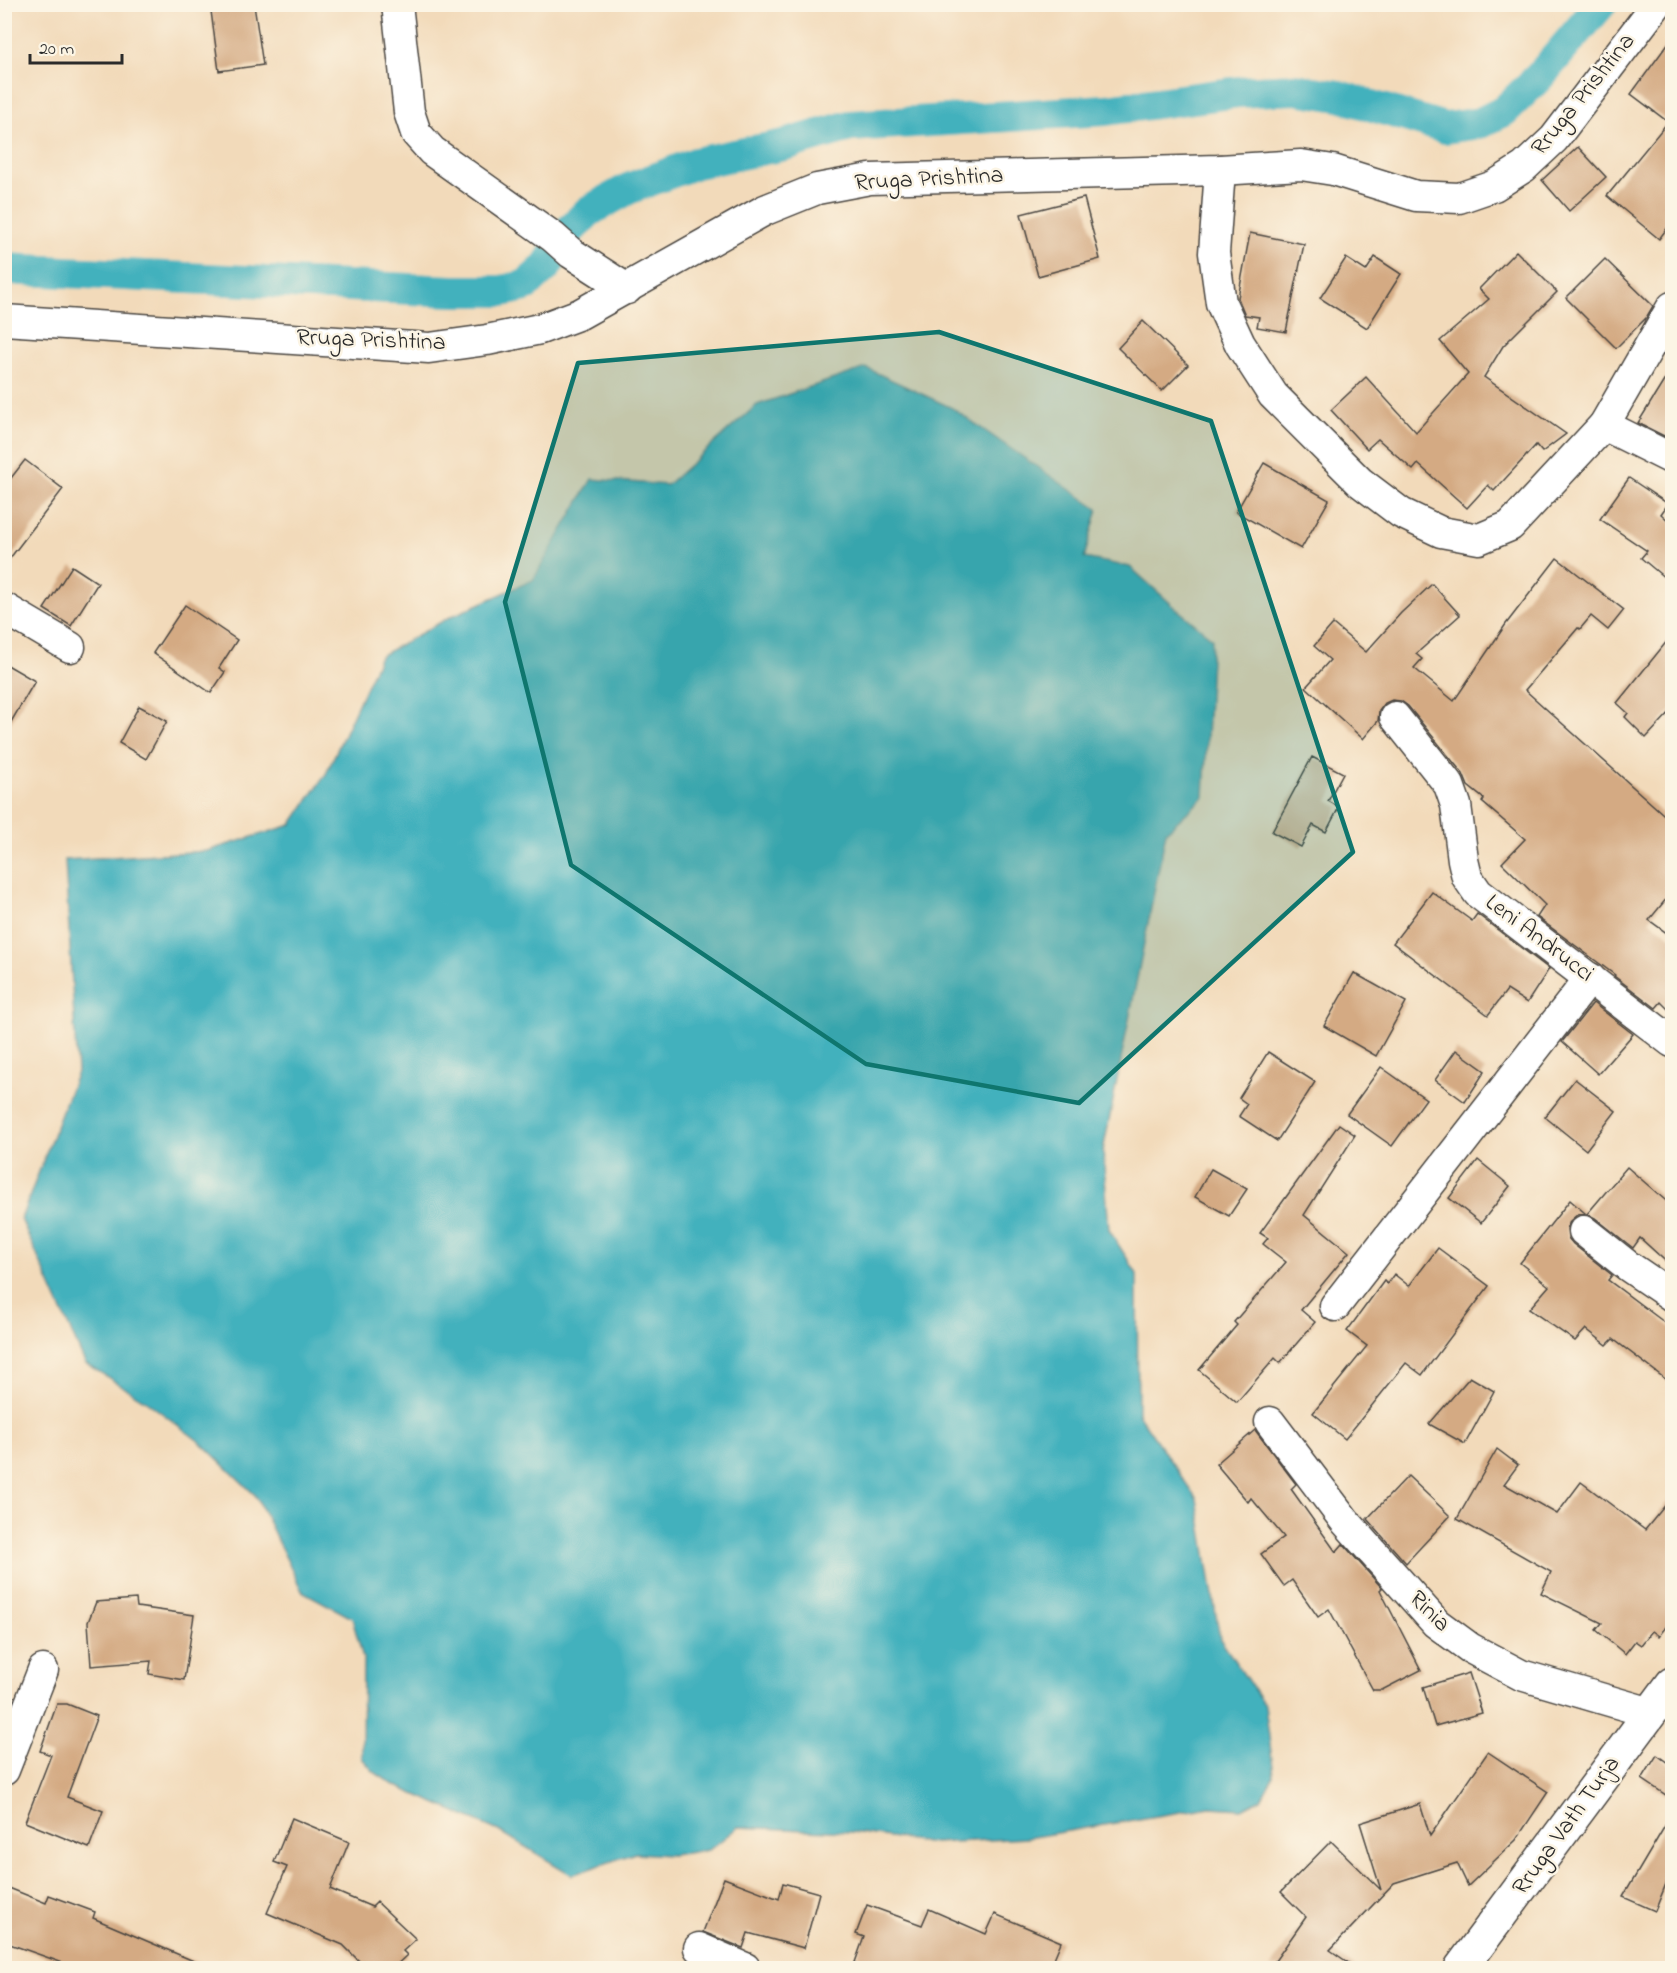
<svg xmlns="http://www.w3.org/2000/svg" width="1677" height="1973" font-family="'Indie Flower',sans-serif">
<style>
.water{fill:#42b1bd;stroke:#366e74;stroke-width:1.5}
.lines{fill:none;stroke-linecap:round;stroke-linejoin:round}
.canal{stroke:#42b1bd;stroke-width:32}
.building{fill:#d4aa83}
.minor-casing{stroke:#494540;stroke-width:33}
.tertiary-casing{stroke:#494540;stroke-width:36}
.minor{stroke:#fff;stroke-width:30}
.tertiary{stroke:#fff;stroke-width:33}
.marked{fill:#0f766e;fill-opacity:0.2;stroke:#0f766e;stroke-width:4.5;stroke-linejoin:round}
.labels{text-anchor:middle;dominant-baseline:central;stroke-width:5;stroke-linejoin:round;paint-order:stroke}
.street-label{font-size:24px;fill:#2b2b2b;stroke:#fcf5e5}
</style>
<rect width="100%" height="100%" fill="#fcf5e5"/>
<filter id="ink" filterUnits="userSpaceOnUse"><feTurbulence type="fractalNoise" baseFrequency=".0167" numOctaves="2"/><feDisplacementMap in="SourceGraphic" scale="12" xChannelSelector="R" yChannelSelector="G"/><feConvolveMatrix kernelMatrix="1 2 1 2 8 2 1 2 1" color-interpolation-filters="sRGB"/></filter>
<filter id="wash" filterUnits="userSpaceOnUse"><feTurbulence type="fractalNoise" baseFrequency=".008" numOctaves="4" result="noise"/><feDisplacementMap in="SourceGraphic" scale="24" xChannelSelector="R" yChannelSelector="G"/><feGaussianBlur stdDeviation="1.35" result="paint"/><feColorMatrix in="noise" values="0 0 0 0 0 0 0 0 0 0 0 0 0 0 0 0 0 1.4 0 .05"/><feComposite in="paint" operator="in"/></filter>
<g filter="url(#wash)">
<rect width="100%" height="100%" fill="#f2daba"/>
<path class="water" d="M866 368 952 408 1098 509 1084 558 1130 567 1178 610 1212 638 1204 797 1166 832 1103 1151 1109 1230 1137 1274 1138 1414 1197 1499 1220 1639 1265 1706 1274 1775 1261 1799 1242 1809 1210 1807 1027 1838 934 1843 852 1832 738 1827 709 1850 671 1855 635 1853 572 1875 501 1832 394 1785 374 1772 362 1758 363 1658 352 1618 302 1591 256 1496 200 1442 146 1401 85 1363 21 1219 77 1072 65 860 207 851 291 825 326 774 380 656 450 617 533 580 592 479 667 485 757 405Z"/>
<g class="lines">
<path class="canal" d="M4 269 452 291H502L525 286 546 267 567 233 589 211 628 189 696 163 784 145 850 126 1106 110 1239 92 1295 89 1339 96 1445 128 1480 123 1504 111 1539 77 1601 4"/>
</g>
<g id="blocks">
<g class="building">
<path d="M254 5 263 65 219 71 211 11Z"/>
<path d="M1672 38V222L1659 239 1607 196 1668 122 1631 94Z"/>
<path d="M1578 147 1606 177 1569 211 1542 180Z"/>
<path d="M1084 198 1100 259 1038 276 1021 214Z"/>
<path d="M1250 233 1304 244 1286 332 1257 327 1259 317 1245 315 1238 298Z"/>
<path d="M1516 251 1557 292 1503 346 1484 377 1566 434 1542 452 1536 445 1494 491 1488 485 1467 508 1418 464 1413 470 1378 439 1367 449 1331 410 1366 377 1416 432 1468 374 1440 341 1489 299 1479 289Z"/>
<path d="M1375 257 1401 274 1367 328 1320 298 1346 258 1366 271Z"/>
<path d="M1605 259 1653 306 1646 318 1616 348 1566 298Z"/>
<path d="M1143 321 1188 365 1162 391 1118 348Z"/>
<path d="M1672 368V440L1638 423Z"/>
<path d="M25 460 63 489 4 566V487Z"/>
<path d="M1264 463 1329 500 1301 549 1236 512Z"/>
<path d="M1629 478 1668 504 1661 514 1670 522 1672 519V584L1641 558 1647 551 1600 519Z"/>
<path d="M1557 558 1624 610 1608 630 1591 616 1580 629 1578 628 1525 690 1672 822V892L1649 920 1672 937V1013L1661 1002 1656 1008 1614 976 1615 975 1537 917 1545 905 1502 863 1525 839 1482 802 1484 799 1468 786 1463 774 1408 706 1401 701 1392 700 1385 703 1379 711 1378 721 1363 739 1306 687 1330 660 1314 646 1333 624 1366 652 1401 613 1432 584 1460 615 1416 654 1422 659 1414 668 1454 701 1506 624Z"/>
<path d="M72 566 98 583 71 626 44 609Z"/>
<path d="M185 605 237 640 219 668 225 672 211 693 153 653Z"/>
<path d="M1672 635V710L1646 738 1625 717 1628 713 1617 703Z"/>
<path d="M4 663 35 681 4 734Z"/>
<path d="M139 706 167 721 146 759 119 743Z"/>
<path d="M1312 757 1343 773 1328 801 1339 807 1326 832 1313 825 1301 847 1272 832Z"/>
<path d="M1432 892 1472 921 1477 914 1549 969 1527 1003 1507 990 1488 1015 1393 943Z"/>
<path d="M1354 973 1406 1002 1376 1056 1324 1026Z"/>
<path d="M1593 1003 1633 1034 1598 1074 1562 1042Z"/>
<path d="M1456 1050 1485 1071 1465 1102 1435 1080Z"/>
<path d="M1268 1052 1315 1082 1277 1141 1239 1116 1247 1104 1239 1098Z"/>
<path d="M1381 1067 1426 1099 1392 1146 1347 1114Z"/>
<path d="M1575 1079 1616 1111 1586 1150 1545 1117Z"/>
<path d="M1339 1124 1355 1135 1304 1215 1349 1252 1301 1310 1315 1322 1280 1363 1275 1358 1237 1402 1199 1370 1237 1325 1234 1322 1286 1262 1263 1244 1268 1238 1260 1233Z"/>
<path d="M1478 1160 1510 1186 1481 1223 1449 1198Z"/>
<path d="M1627 1167 1672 1206V1267L1640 1238 1633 1248 1595 1218 1587 1214Z"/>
<path d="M1211 1169 1247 1189 1229 1216 1195 1197Z"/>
<path d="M1570 1200 1586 1214 1577 1215 1570 1221 1567 1229 1568 1238 1573 1244 1612 1275 1608 1280 1672 1328V1384L1613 1339 1607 1345 1586 1329 1575 1341 1529 1309 1549 1286 1520 1263Z"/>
<path d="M1438 1248 1489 1286 1422 1375 1406 1363 1345 1439 1313 1413 1367 1346 1347 1331 1384 1281 1387 1284 1394 1274 1409 1286Z"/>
<path d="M1470 1377 1494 1391 1465 1444 1429 1424Z"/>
<path d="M1255 1430 1296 1484 1291 1489 1336 1552 1343 1544 1382 1588 1380 1590 1421 1670 1382 1690H1373L1329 1609 1318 1617 1292 1580 1284 1586 1261 1554 1284 1537 1251 1498 1248 1502 1216 1464Z"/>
<path d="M1497 1449 1518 1465 1504 1484 1557 1514 1581 1482 1645 1530 1672 1497V1619L1659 1636 1652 1631 1641 1645 1635 1641 1625 1654 1596 1630 1602 1623 1541 1593 1551 1572 1457 1519Z"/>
<path d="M1408 1476 1450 1516 1406 1563 1367 1519Z"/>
<path d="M136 1599 137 1607 194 1615 184 1680 149 1674 151 1661 91 1666 88 1622 96 1602Z"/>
<path d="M1469 1673 1482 1713 1435 1726 1423 1687Z"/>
<path d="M57 1704H67L97 1716 67 1797 103 1811 89 1848 25 1822 51 1755 40 1751Z"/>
<path d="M1488 1752 1548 1792 1516 1840 1468 1886 1457 1863 1394 1883 1330 1950 1356 1968H1270L1306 1917 1281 1892 1331 1841 1381 1890 1360 1823 1420 1804 1430 1836Z"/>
<path d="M1657 1755 1672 1766V1799L1642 1779Z"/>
<path d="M1672 1814V1869L1655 1911 1623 1897Z"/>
<path d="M292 1818 349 1842 330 1889 372 1907 377 1902 416 1939 403 1951 407 1955 393 1968H366L343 1945 267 1913 287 1867 274 1862Z"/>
<path d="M724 1878 779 1899 783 1883 819 1893 804 1948 748 1933 743 1948 703 1932Z"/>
<path d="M4 1886 46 1903 49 1895 95 1912 93 1918 210 1968H77L4 1942Z"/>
<path d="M867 1905 922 1925 929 1909 986 1934 995 1914 1061 1942 1050 1968H853L864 1937 856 1934Z"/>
</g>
</g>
</g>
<g filter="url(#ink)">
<use href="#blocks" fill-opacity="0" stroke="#494540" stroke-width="1.5"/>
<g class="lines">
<defs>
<g id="minor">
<path d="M397 4 409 112 416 133 432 151 553 237 571 253 627 289"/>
<path d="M1220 170 1214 253 1221 303 1240 344 1273 395 1360 482 1401 513 1441 532 1479 539 1510 526 1604 425 1672 307"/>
<path d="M4 320 429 348 487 340 540 329 580 314 765 210 817 189 870 179 1220 170 1301 165 1333 170 1416 196 1459 198 1494 186 1524 167 1554 139 1657 4"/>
<path d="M1604 425 1672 459"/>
<path d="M4 608 70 647"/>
<path d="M1395 717 1449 785 1456 805 1463 860 1467 877 1478 893 1672 1042"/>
<path d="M1584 1231 1628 1266 1672 1296"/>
<path d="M1335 1306 1590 978"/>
<path d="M1270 1422 1345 1521 1436 1623 1470 1648 1521 1675 1651 1713"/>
<path d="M4 1770 43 1670"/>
<path d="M699 1948 745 1968"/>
</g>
<path id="tertiary" d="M1461 1968 1672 1684"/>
</defs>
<use href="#minor" class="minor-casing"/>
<use href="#tertiary" class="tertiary-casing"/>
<use href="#minor" class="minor"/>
<use href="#tertiary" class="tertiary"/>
</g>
</g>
<path class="marked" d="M939 332 1211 421 1353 852 1079 1103 866 1064 571 865 505 602 578 363Z"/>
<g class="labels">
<g class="street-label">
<text transform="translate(1584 95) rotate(-51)">Rruga Prishtina</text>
<text transform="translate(929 180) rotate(-3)">Rruga Prishtina</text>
<text transform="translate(371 341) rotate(2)">Rruga Prishtina</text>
<text transform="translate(1539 939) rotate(37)">Leni Andrucci</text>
<text transform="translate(1429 1612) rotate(45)">Rinia</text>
<text transform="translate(1567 1826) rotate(-54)">Rruga Vath Turja</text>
</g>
</g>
<rect width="1677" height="1973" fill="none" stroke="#fcf5e5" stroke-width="24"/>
<path d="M30 54v9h92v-9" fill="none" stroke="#2b2b2b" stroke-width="3"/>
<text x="39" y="54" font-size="18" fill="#2b2b2b" stroke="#fcf5e5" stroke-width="4.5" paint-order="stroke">20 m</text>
</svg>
